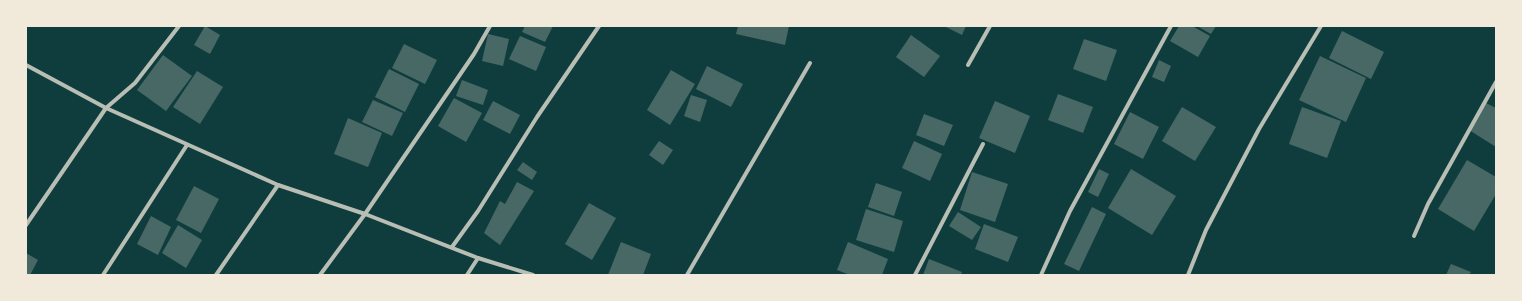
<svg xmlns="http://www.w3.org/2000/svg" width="1522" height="301" font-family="'Source Sans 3',sans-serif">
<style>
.building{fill:#486865}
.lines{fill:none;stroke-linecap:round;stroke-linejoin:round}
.minor{stroke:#b8beb3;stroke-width:4}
</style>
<rect width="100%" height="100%" fill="#0f3d3e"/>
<g class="building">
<path d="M205 26 220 35 210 54 194 45Z"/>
<path d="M525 26H553L545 42 522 32Z"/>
<path d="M738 26H789L785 45 736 34Z"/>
<path d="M944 26H966L962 35Z"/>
<path d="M1179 26H1192L1210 36 1198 57 1170 41Z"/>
<path d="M1197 26H1216L1211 34Z"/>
<path d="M1342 31 1384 52 1371 79 1329 58Z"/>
<path d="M488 34 509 39 503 66 482 61Z"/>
<path d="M911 35 940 56 924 77 896 57Z"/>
<path d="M520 36 546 47 536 71 509 59Z"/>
<path d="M1084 39 1117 50 1106 81 1073 69Z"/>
<path d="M404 44 437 60 425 84 392 68Z"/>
<path d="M163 55 192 76 166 111 137 90Z"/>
<path d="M1320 56 1366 78 1346 122 1299 100Z"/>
<path d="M1159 60 1171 66 1164 82 1152 77Z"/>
<path d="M707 66 743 84 731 107 696 89Z"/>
<path d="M389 69 419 84 405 112 375 97Z"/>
<path d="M671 70 695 84 670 125 647 110Z"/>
<path d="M197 71 223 87 200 124 173 107Z"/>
<path d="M462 80 488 90 483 105 456 96Z"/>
<path d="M1058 94 1093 107 1083 133 1048 120Z"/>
<path d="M691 95 707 100 700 122 684 116Z"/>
<path d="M454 98 482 113 466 142 438 126Z"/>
<path d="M373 100 403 113 392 136 362 122Z"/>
<path d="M493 101 520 115 510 134 483 120Z"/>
<path d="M995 101 1030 116 1015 153 979 138Z"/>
<path d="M1486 103 1496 108V147L1469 130Z"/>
<path d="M1182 107 1216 127 1195 161 1162 141Z"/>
<path d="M1302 107 1341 121 1327 158 1289 144Z"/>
<path d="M1130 112 1159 127 1143 159 1114 144Z"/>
<path d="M924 114 953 125 944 146 916 135Z"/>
<path d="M348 118 382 133 368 167 334 154Z"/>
<path d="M659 141 673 150 663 165 649 155Z"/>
<path d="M914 141 942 154 930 181 902 168Z"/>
<path d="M1467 160 1496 177V194L1474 231 1438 209Z"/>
<path d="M523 162 537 172 532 180 517 170Z"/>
<path d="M1099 169 1109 174 1098 197 1088 192Z"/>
<path d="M1131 169 1176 196 1152 235 1108 208Z"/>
<path d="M972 172 1008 184 995 222 960 210Z"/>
<path d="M517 182 534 191 500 245 484 233 500 201 505 204Z"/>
<path d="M876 183 902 192 894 216 868 207Z"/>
<path d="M194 186 219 199 201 233 176 220Z"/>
<path d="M589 203 616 218 592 260 565 244Z"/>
<path d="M1092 207 1106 214 1079 271 1064 264Z"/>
<path d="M866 209 903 221 894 252 856 240Z"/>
<path d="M958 212 981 227 972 240 949 226Z"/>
<path d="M151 216 171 227 158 255 137 244Z"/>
<path d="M984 224 1018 237 1008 262 975 249Z"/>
<path d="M178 225 202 240 186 268 162 253Z"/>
<path d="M621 242 651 254 643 275H608Z"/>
<path d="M848 242 888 259 882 275H850L837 270Z"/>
<path d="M26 253 38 260 30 275H26Z"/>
<path d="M929 259 962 272 961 275H923Z"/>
<path d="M1451 264 1471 272 1469 275H1446Z"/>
</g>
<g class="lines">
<g class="minor">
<path d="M26 65 106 108 278 185 365 214 478 258 533 275"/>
<path d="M968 65 990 26"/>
<path d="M26 225 106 108 135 83 179 26"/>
<path d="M1414 236 1428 204 1496 82"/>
<path d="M452 247 478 211 537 117 599 26"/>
<path d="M103 275 187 145"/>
<path d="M216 275 278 185"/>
<path d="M320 275 365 214 474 54 490 26"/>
<path d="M467 275 478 258"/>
<path d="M687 275 810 63"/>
<path d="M915 275 983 144"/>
<path d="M1041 275 1070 211 1171 26"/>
<path d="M1188 275 1206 230 1259 129 1321 26"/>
</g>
</g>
<rect width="1522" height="301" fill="none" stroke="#f1e9da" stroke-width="54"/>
</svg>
